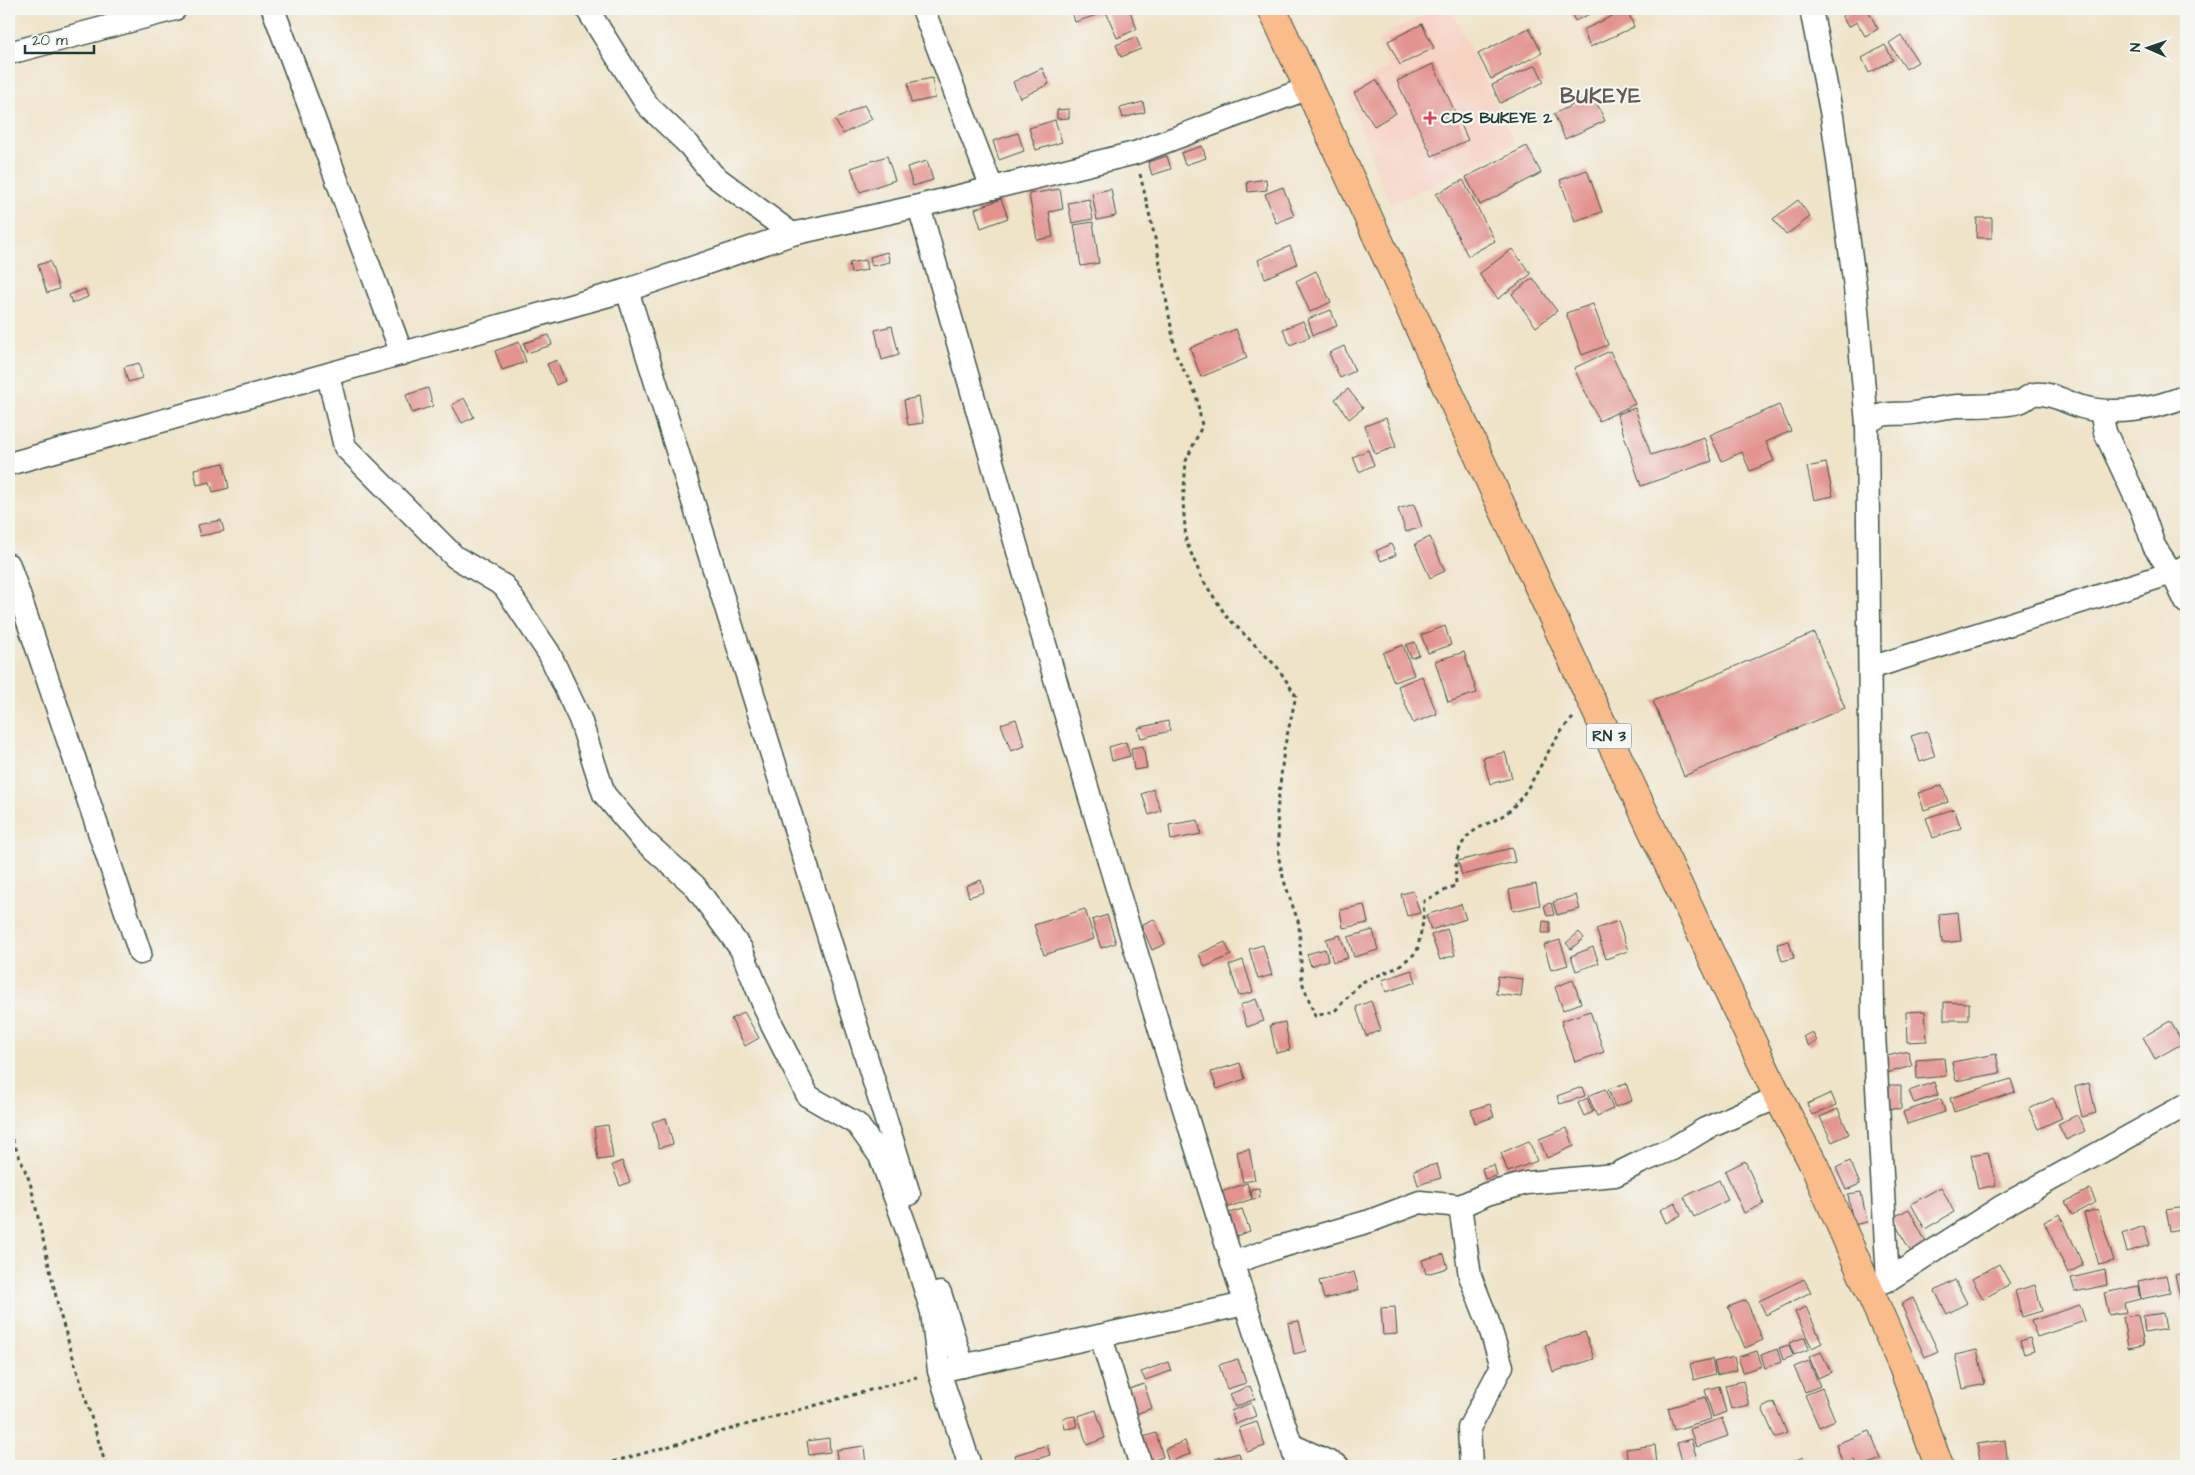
<svg xmlns="http://www.w3.org/2000/svg" width="2195" height="1475" font-family="'Architects Daughter',sans-serif">
<style>
.built{fill:#f6d2c3}
.building{fill:#e3938f}
.lines{fill:none;stroke-linecap:round;stroke-linejoin:round}
.street-casing{stroke:#3e564a;stroke-width:25}
.highway-casing{stroke:#3e564a;stroke-width:30}
.path{stroke:#3e564a;stroke-width:3;stroke-dasharray:4 4;stroke-linecap:butt}
.street{stroke:#fff;stroke-width:22}
.highway{stroke:#f9bc8a;stroke-width:28}
.poi-dot{fill:#d1495b;stroke:#f6f6f2;stroke-width:2}
.labels{text-anchor:middle;dominant-baseline:central;stroke-width:4.5;stroke-linejoin:round;paint-order:stroke}
.shield{fill:#f6f6f2;stroke:#60746d;stroke-width:1}
.shield-label{font-size:15px;font-weight:bold;fill:#1f3d34}
.poi-label{font-size:16px;font-weight:bold;fill:#1f3d34;stroke:#f6f6f2;text-anchor:start}
.district-label{font-size:21px;font-weight:bold;letter-spacing:1px;fill:#645b54;stroke:#f6f6f2}
</style>
<rect width="100%" height="100%" fill="#f6f6f2"/>
<filter id="ink" filterUnits="userSpaceOnUse"><feTurbulence type="fractalNoise" baseFrequency=".02" numOctaves="2"/><feDisplacementMap in="SourceGraphic" scale="10" xChannelSelector="R" yChannelSelector="G"/><feConvolveMatrix kernelMatrix="1 2 1 2 8 2 1 2 1" color-interpolation-filters="sRGB"/></filter>
<filter id="wash" filterUnits="userSpaceOnUse"><feTurbulence type="fractalNoise" baseFrequency=".0096" numOctaves="4" result="noise"/><feDisplacementMap in="SourceGraphic" scale="20" xChannelSelector="R" yChannelSelector="G"/><feGaussianBlur stdDeviation="1.12" result="paint"/><feColorMatrix in="noise" values="0 0 0 0 0 0 0 0 0 0 0 0 0 0 0 0 0 1.4 0 .05"/><feComposite in="paint" operator="in"/></filter>
<g filter="url(#wash)">
<rect width="100%" height="100%" fill="#efe3c8"/>
<path class="built" d="M1437 9H1451L1515 144 1390 205 1347 92 1389 67 1378 41 1394 30Z"/>
<g id="blocks">
<g class="building">
<path d="M1071 9H1099L1100 14 1075 22Z"/>
<path d="M1105 9H1129L1137 29 1117 38Z"/>
<path d="M1569 9H1600L1575 21Z"/>
<path d="M1627 9 1634 27 1590 47 1583 30Z"/>
<path d="M1855 9H1867L1878 29 1865 36 1857 22 1848 27 1842 16Z"/>
<path d="M1422 24 1434 48 1400 65 1388 41Z"/>
<path d="M1529 28 1542 53 1491 79 1478 54Z"/>
<path d="M1901 35 1918 62 1906 69 1889 43Z"/>
<path d="M1136 37 1141 49 1121 57 1116 45Z"/>
<path d="M1885 45 1893 60 1869 73 1862 58Z"/>
<path d="M1433 64 1468 140 1432 156 1397 81Z"/>
<path d="M1536 65 1544 82 1500 103 1492 85Z"/>
<path d="M1042 68 1049 84 1020 98 1013 82Z"/>
<path d="M932 78 935 98 911 103 908 83Z"/>
<path d="M1376 80 1396 113 1374 126 1354 93Z"/>
<path d="M1593 95 1605 121 1565 139 1554 114Z"/>
<path d="M1143 102 1145 112 1123 118 1120 108Z"/>
<path d="M864 105 872 119 843 134 835 120Z"/>
<path d="M1069 109V118L1057 119V110Z"/>
<path d="M1055 120 1062 142 1036 150 1029 128Z"/>
<path d="M1018 133 1024 151 999 160 993 141Z"/>
<path d="M1202 146 1206 158 1185 165 1181 153Z"/>
<path d="M1527 146 1541 173 1480 205 1466 177Z"/>
<path d="M887 156 895 180 860 192 851 168Z"/>
<path d="M1167 156 1171 169 1152 175 1148 162Z"/>
<path d="M927 161 933 180 913 186 907 167Z"/>
<path d="M1587 170 1602 212 1575 221 1560 180Z"/>
<path d="M1266 179 1267 190 1248 192 1247 182Z"/>
<path d="M1463 180 1495 241 1468 256 1436 194Z"/>
<path d="M1283 187 1294 216 1276 223 1265 194Z"/>
<path d="M1060 189 1063 209 1049 212 1053 237 1037 240 1029 194Z"/>
<path d="M1111 189 1116 216 1097 220 1092 193Z"/>
<path d="M1001 199 1008 218 981 228 975 209Z"/>
<path d="M1089 199 1093 219 1072 223 1068 203Z"/>
<path d="M1798 200 1810 217 1786 235 1773 219Z"/>
<path d="M1977 218H1992V238H1976Z"/>
<path d="M1093 222 1099 263 1081 266 1074 225Z"/>
<path d="M1290 246 1297 264 1265 278 1258 260Z"/>
<path d="M1512 249 1531 274 1498 299 1479 274Z"/>
<path d="M887 252 890 262 872 266 870 257Z"/>
<path d="M865 260 867 270 851 273 849 263Z"/>
<path d="M50 261 59 289 47 293 38 265Z"/>
<path d="M1316 271 1331 302 1310 312 1296 281Z"/>
<path d="M1533 278 1557 311 1536 327 1512 294Z"/>
<path d="M85 289 88 297 72 303 69 295Z"/>
<path d="M1593 304 1608 345 1582 355 1566 313Z"/>
<path d="M1331 310 1337 326 1313 335 1308 319Z"/>
<path d="M1303 321 1310 337 1290 345 1283 329Z"/>
<path d="M892 326 899 355 882 360 875 330Z"/>
<path d="M1236 329 1247 358 1201 377 1190 348Z"/>
<path d="M549 335 552 345 527 353 524 343Z"/>
<path d="M519 342 526 362 502 370 495 351Z"/>
<path d="M1344 346 1355 371 1340 378 1329 353Z"/>
<path d="M1610 351 1635 404 1599 421 1574 368Z"/>
<path d="M557 360 565 381 556 385 547 364Z"/>
<path d="M139 363 142 378 128 382 124 367Z"/>
<path d="M428 388 433 406 412 413 406 395Z"/>
<path d="M1348 389 1363 408 1349 419 1335 399Z"/>
<path d="M919 397 923 423 908 425 904 400Z"/>
<path d="M464 398 474 417 462 423 452 405Z"/>
<path d="M1779 405 1791 431 1766 442 1774 461 1750 471 1742 452 1722 461 1710 435Z"/>
<path d="M1635 408 1651 455 1704 437 1712 461 1641 486 1617 414Z"/>
<path d="M1386 418 1396 447 1375 454 1365 426Z"/>
<path d="M1368 450 1374 465 1359 472 1353 457Z"/>
<path d="M224 463 229 488 213 492 210 482 197 485 194 469Z"/>
<path d="M1826 463 1833 496 1814 500 1807 467Z"/>
<path d="M1414 504 1422 527 1406 532 1398 509Z"/>
<path d="M221 520 224 531 200 536 197 525Z"/>
<path d="M1430 537 1445 571 1430 578 1415 544Z"/>
<path d="M1391 544 1396 555 1381 561 1376 551Z"/>
<path d="M1445 626 1451 645 1428 653 1421 635Z"/>
<path d="M1814 633 1845 708 1684 776 1653 701Z"/>
<path d="M1415 642 1419 655 1411 658 1406 645Z"/>
<path d="M1403 645 1414 675 1394 682 1383 653Z"/>
<path d="M1464 652 1477 693 1448 702 1435 661Z"/>
<path d="M1422 676 1437 714 1413 723 1398 686Z"/>
<path d="M1016 719 1025 746 1011 751 1001 724Z"/>
<path d="M1168 721 1170 731 1141 738 1138 728Z"/>
<path d="M1927 731 1935 757 1920 762 1911 736Z"/>
<path d="M1126 742 1130 756 1112 761 1109 747Z"/>
<path d="M1143 746 1147 768 1134 770 1131 748Z"/>
<path d="M1505 752 1512 778 1490 784 1483 758Z"/>
<path d="M1942 785 1948 802 1924 810 1918 793Z"/>
<path d="M1153 789 1161 811 1149 815 1142 794Z"/>
<path d="M1954 809 1961 828 1933 838 1926 818Z"/>
<path d="M1198 820 1201 834 1171 840 1169 825Z"/>
<path d="M1512 848 1515 862 1462 875 1458 861Z"/>
<path d="M981 880 984 892 969 897 966 886Z"/>
<path d="M1536 884 1540 905 1513 911 1509 890Z"/>
<path d="M1413 891 1420 913 1407 916 1401 894Z"/>
<path d="M1576 895 1580 909 1557 915 1553 902Z"/>
<path d="M1551 903 1554 915 1547 916 1544 905Z"/>
<path d="M1461 904 1466 919 1431 930 1426 915Z"/>
<path d="M1364 905 1368 923 1343 928 1340 910Z"/>
<path d="M1085 909 1094 939 1044 955 1034 925Z"/>
<path d="M1958 912 1961 941 1942 943 1939 914Z"/>
<path d="M1107 915 1116 943 1101 948 1092 920Z"/>
<path d="M1154 919 1165 944 1152 950 1141 925Z"/>
<path d="M1543 921 1550 922V933H1542Z"/>
<path d="M1618 921 1628 951 1606 959 1596 929Z"/>
<path d="M1447 929 1455 955 1440 960 1431 935Z"/>
<path d="M1373 930 1378 950 1354 957 1348 937Z"/>
<path d="M1579 932 1584 938 1571 949 1566 943Z"/>
<path d="M1340 935 1348 958 1333 962 1326 939Z"/>
<path d="M1560 940 1568 965 1551 970 1544 945Z"/>
<path d="M1789 941 1794 958 1782 961 1777 944Z"/>
<path d="M1225 942 1231 955 1205 967 1199 954Z"/>
<path d="M1263 945 1272 975 1258 979 1249 949Z"/>
<path d="M1593 947 1599 963 1576 971 1571 956Z"/>
<path d="M1325 949 1328 960 1311 966 1307 954Z"/>
<path d="M1243 960 1253 992 1239 996 1229 965Z"/>
<path d="M1412 970 1416 982 1386 992 1382 980Z"/>
<path d="M1498 976 1523 979 1521 997 1496 994Z"/>
<path d="M1573 980 1581 1003 1563 1010 1555 987Z"/>
<path d="M1256 999 1264 1021 1247 1027 1240 1005Z"/>
<path d="M1371 1001 1381 1030 1366 1036 1356 1007Z"/>
<path d="M1944 1002 1969 1003V1020H1944Z"/>
<path d="M1590 1011 1604 1052 1575 1062 1561 1021Z"/>
<path d="M1925 1011 1927 1041 1907 1042 1906 1012Z"/>
<path d="M744 1012 759 1038 745 1046 731 1019Z"/>
<path d="M2170 1021 2183 1043 2155 1059 2143 1037Z"/>
<path d="M1285 1022 1290 1050 1276 1053 1270 1025Z"/>
<path d="M1812 1032 1817 1041 1809 1046 1803 1037Z"/>
<path d="M1908 1051 1912 1066 1883 1074 1879 1058Z"/>
<path d="M1996 1054 2000 1073 1956 1081 1952 1062Z"/>
<path d="M1944 1058 1946 1076 1917 1079 1916 1060Z"/>
<path d="M1240 1063 1245 1079 1217 1089 1211 1072Z"/>
<path d="M2011 1079 2015 1092 1954 1112 1950 1098Z"/>
<path d="M1934 1082 1938 1095 1914 1103 1909 1091Z"/>
<path d="M1626 1083 1632 1101 1615 1107 1608 1089Z"/>
<path d="M2089 1083 2096 1113 2082 1117 2075 1087Z"/>
<path d="M1885 1085H1901V1109L1885 1108Z"/>
<path d="M1582 1087 1585 1096 1560 1104 1557 1096Z"/>
<path d="M1605 1089 1613 1109 1597 1116 1588 1096Z"/>
<path d="M1831 1093 1836 1105 1812 1115 1807 1104Z"/>
<path d="M1587 1098 1593 1112 1584 1116 1578 1103Z"/>
<path d="M2053 1098 2062 1118 2038 1129 2029 1109Z"/>
<path d="M1941 1099 1945 1112 1907 1124 1903 1112Z"/>
<path d="M1490 1104 1494 1117 1475 1123 1471 1110Z"/>
<path d="M1838 1109 1849 1134 1832 1142 1820 1117Z"/>
<path d="M2077 1115 2085 1131 2066 1140 2058 1124Z"/>
<path d="M666 1118 673 1144 659 1148 652 1122Z"/>
<path d="M608 1125 613 1158 598 1160 594 1127Z"/>
<path d="M1567 1128 1574 1146 1547 1158 1539 1139Z"/>
<path d="M1529 1141 1537 1161 1508 1172 1501 1153Z"/>
<path d="M1249 1149 1255 1180 1243 1182 1237 1152Z"/>
<path d="M1988 1152 1996 1185 1978 1189 1971 1155Z"/>
<path d="M622 1161 630 1182 620 1186 612 1165Z"/>
<path d="M1745 1161 1764 1204 1744 1213 1725 1171Z"/>
<path d="M1850 1161 1860 1184 1846 1190 1836 1168Z"/>
<path d="M1437 1164 1441 1178 1418 1185 1414 1170Z"/>
<path d="M1494 1165 1497 1176 1485 1179 1482 1168Z"/>
<path d="M1719 1180 1728 1200 1694 1217 1684 1197Z"/>
<path d="M1247 1183 1252 1199 1223 1209 1218 1193Z"/>
<path d="M1941 1187 1954 1212 1925 1229 1911 1204Z"/>
<path d="M1259 1188 1260 1198 1252 1199 1251 1189Z"/>
<path d="M2090 1189 2096 1202 2072 1215 2065 1202Z"/>
<path d="M1861 1192 1867 1222 1853 1225 1848 1194Z"/>
<path d="M1675 1202 1681 1215 1666 1223 1660 1210Z"/>
<path d="M2186 1207V1228L2170 1231 2166 1210Z"/>
<path d="M1242 1209 1250 1231 1233 1237 1226 1214Z"/>
<path d="M1909 1209 1928 1246 1912 1254 1892 1218Z"/>
<path d="M2098 1209 2114 1261 2099 1265 2084 1213Z"/>
<path d="M2060 1214 2083 1265 2068 1273 2044 1222Z"/>
<path d="M2144 1226 2150 1245 2127 1252 2122 1234Z"/>
<path d="M1444 1254 1448 1268 1426 1274 1422 1260Z"/>
<path d="M1999 1264 2010 1284 1983 1299 1972 1279Z"/>
<path d="M2105 1270 2107 1285 2075 1292 2071 1278Z"/>
<path d="M1354 1272 1359 1290 1324 1299 1319 1281Z"/>
<path d="M2186 1272V1300L2181 1301 2175 1275Z"/>
<path d="M2166 1275 2170 1293 2141 1299 2138 1281Z"/>
<path d="M1804 1279 1811 1292 1766 1315 1759 1301Z"/>
<path d="M1955 1280 1967 1303 1947 1314 1935 1291Z"/>
<path d="M2035 1285 2042 1311 2022 1317 2015 1291Z"/>
<path d="M2138 1286 2140 1299 2124 1303 2126 1312 2109 1315 2104 1293Z"/>
<path d="M1913 1298 1938 1351 1925 1357 1901 1304Z"/>
<path d="M1746 1300 1763 1340 1745 1348 1728 1307Z"/>
<path d="M2080 1305 2085 1321 2037 1337 2031 1321Z"/>
<path d="M1395 1307 1397 1334 1383 1335 1381 1308Z"/>
<path d="M1806 1307 1822 1343 1812 1348 1795 1312Z"/>
<path d="M2163 1313 2166 1329 2145 1333 2143 1316Z"/>
<path d="M2138 1315 2144 1345 2128 1348 2123 1317Z"/>
<path d="M1299 1321 1306 1351 1294 1354 1288 1323Z"/>
<path d="M1585 1332 1594 1359 1553 1372 1545 1345Z"/>
<path d="M1805 1337 1809 1349 1794 1355 1789 1343Z"/>
<path d="M2030 1338 2034 1351 2024 1354 2020 1341Z"/>
<path d="M1789 1345 1793 1356 1783 1360 1779 1348Z"/>
<path d="M1777 1349 1781 1362 1765 1368 1761 1355Z"/>
<path d="M1977 1350 1985 1384 1963 1389 1955 1355Z"/>
<path d="M1757 1351 1762 1366 1743 1372 1738 1357Z"/>
<path d="M1821 1352 1831 1372 1818 1378 1809 1357Z"/>
<path d="M1734 1357 1737 1370 1717 1375 1714 1362Z"/>
<path d="M1238 1359 1246 1383 1227 1389 1219 1365Z"/>
<path d="M1712 1359 1715 1374 1694 1380 1690 1364Z"/>
<path d="M1809 1361 1820 1386 1805 1392 1794 1367Z"/>
<path d="M1168 1362 1171 1371 1145 1380 1141 1372Z"/>
<path d="M1743 1381 1749 1405 1731 1409 1725 1385Z"/>
<path d="M1144 1384 1152 1408 1128 1417 1120 1392Z"/>
<path d="M1250 1386 1255 1399 1235 1407 1230 1394Z"/>
<path d="M1719 1386 1726 1412 1713 1417 1705 1390Z"/>
<path d="M1822 1388 1835 1420 1819 1427 1805 1395Z"/>
<path d="M1705 1397 1711 1419 1674 1430 1668 1408Z"/>
<path d="M1774 1402 1787 1433 1775 1438 1762 1408Z"/>
<path d="M1251 1403 1256 1416 1236 1424 1231 1411Z"/>
<path d="M1096 1410 1105 1438 1087 1445 1078 1416Z"/>
<path d="M1075 1416 1077 1427 1065 1429 1063 1418Z"/>
<path d="M1722 1418 1728 1436 1696 1447 1690 1429Z"/>
<path d="M1257 1422 1265 1446 1247 1452 1239 1428Z"/>
<path d="M1870 1431 1881 1459 1864 1466H1857L1854 1460 1843 1464 1836 1444Z"/>
<path d="M1156 1433 1163 1457 1145 1463 1137 1439Z"/>
<path d="M829 1438 830 1452 809 1455 807 1441Z"/>
<path d="M1691 1439 1697 1459 1683 1464 1677 1443Z"/>
<path d="M2005 1440 2008 1466H1981L1977 1444Z"/>
<path d="M1185 1441 1190 1454 1169 1462 1165 1449Z"/>
<path d="M1047 1445 1050 1455 1018 1465 1015 1455Z"/>
<path d="M1655 1445 1657 1465 1628 1466 1626 1449Z"/>
<path d="M864 1446 866 1466H838L836 1450Z"/>
<path d="M1239 1453 1242 1466H1216L1215 1459Z"/>
<path d="M1803 1457 1807 1466H1783Z"/>
</g>
</g>
</g>
<g filter="url(#ink)">
<use href="#blocks" fill-opacity="0" stroke="#3e564a" stroke-width="1"/>
<g class="lines">
<defs>
<g id="street">
<path d="M273 9 402 354"/>
<path d="M587 9 647 105 689 145 713 175 792 234"/>
<path d="M923 9 992 188"/>
<path d="M1811 9 1832 116 1855 287 1867 424 1873 1016 1888 1280"/>
<path d="M9 53 175 9"/>
<path d="M919 206C1039 628 1161 1050 1298 1466"/>
<path d="M627 290 909 1194"/>
<path d="M328 375 345 447 455 557 504 586 549 653 580 719 604 794 642 839 694 885 741 949 772 1025 808 1096 857 1124 880 1156 908 1233 932 1312 939 1371 970 1466"/>
<path d="M2101 411 2105 432 2142 511 2154 546 2172 573 2186 602"/>
<path d="M1867 424C1884 409 1893 416 1913 413 1928 411 1943 407 1958 406 1978 405 2000 407 2019 402 2025 401 2029 394 2035 394 2051 392 2067 403 2082 407 2114 416 2156 409 2186 396"/>
<path d="M9 464 627 290 792 234 919 206 1135 153 1309 88"/>
<path d="M9 565 140 953"/>
<path d="M1870 668 2172 573 2186 566"/>
<path d="M1232 1263 1279 1247 1370 1221 1420 1202 1460 1206"/>
<path d="M1876 1284 1888 1280 2001 1207 2186 1105"/>
<path d="M940 1293 963 1366"/>
<path d="M1101 1337 1141 1466"/>
<path d="M948 1369 1245 1304"/>
<path d="M1291 1445 1338 1466"/>
<path d="M1471 1466 1469 1428 1502 1366 1487 1319 1470 1276 1460 1206 1487 1194 1527 1183 1615 1175 1641 1162 1672 1149 1705 1129 1778 1097"/>
</g>
<path id="highway" d="M1272 9 1591 700 1778 1097 1814 1165 1903 1367 1939 1466"/>
</defs>
<use href="#street" class="street-casing"/>
<use href="#highway" class="highway-casing"/>
<g class="path">
<path d="M1140 174 1157 247 1176 355 1196 394 1202 426 1186 461 1183 502 1186 541 1202 579 1227 617 1278 668 1296 696 1284 749 1277 812 1279 859 1284 881 1299 924 1302 982 1315 1016 1335 1011 1360 983 1396 968 1417 952 1423 922 1424 901 1456 885C1455 867 1455 849 1469 835 1482 823 1503 820 1514 806 1538 780 1548 742 1573 718"/>
<path d="M9 1132 30 1182 60 1314 106 1466"/>
<path d="M598 1466 917 1377"/>
</g>
<use href="#street" class="street"/>
<use href="#highway" class="highway"/>
</g>
</g>
<path class="poi-dot" d="M1427.5 110.5h5v5h5v5h-5v5h-5v-5h-5v-5h5z"/>
<g class="labels">
<rect class="shield" x="1586.5" y="723.5" width="45" height="25" rx="4"/>
<g class="shield-label">
<text x="1609" y="736">RN 3</text>
</g>
<g class="poi-label">
<text x="1441" y="118">CDS BUKEYE 2</text>
</g>
<g class="district-label">
<text x="1601" y="96">BUKEYE</text>
</g>
</g>
<rect width="2195" height="1475" fill="none" stroke="#f6f6f2" stroke-width="30"/>
<g transform="translate(2148 48) rotate(272)" stroke="#f6f6f2" stroke-width="4" paint-order="stroke">
<path d="M0-4L9 19L0 12L-9 19Z" fill="#1f3d34"/>
<text y="-8" font-size="14" font-weight="bold" text-anchor="middle" fill="#1f3d34">N</text>
</g>
<path d="M25 45v8h69v-8" fill="none" stroke="#1f3d34" stroke-width="2.5"/>
<text x="32" y="45" font-size="15" fill="#1f3d34" stroke="#f6f6f2" stroke-width="4" paint-order="stroke">20 m</text>
</svg>
